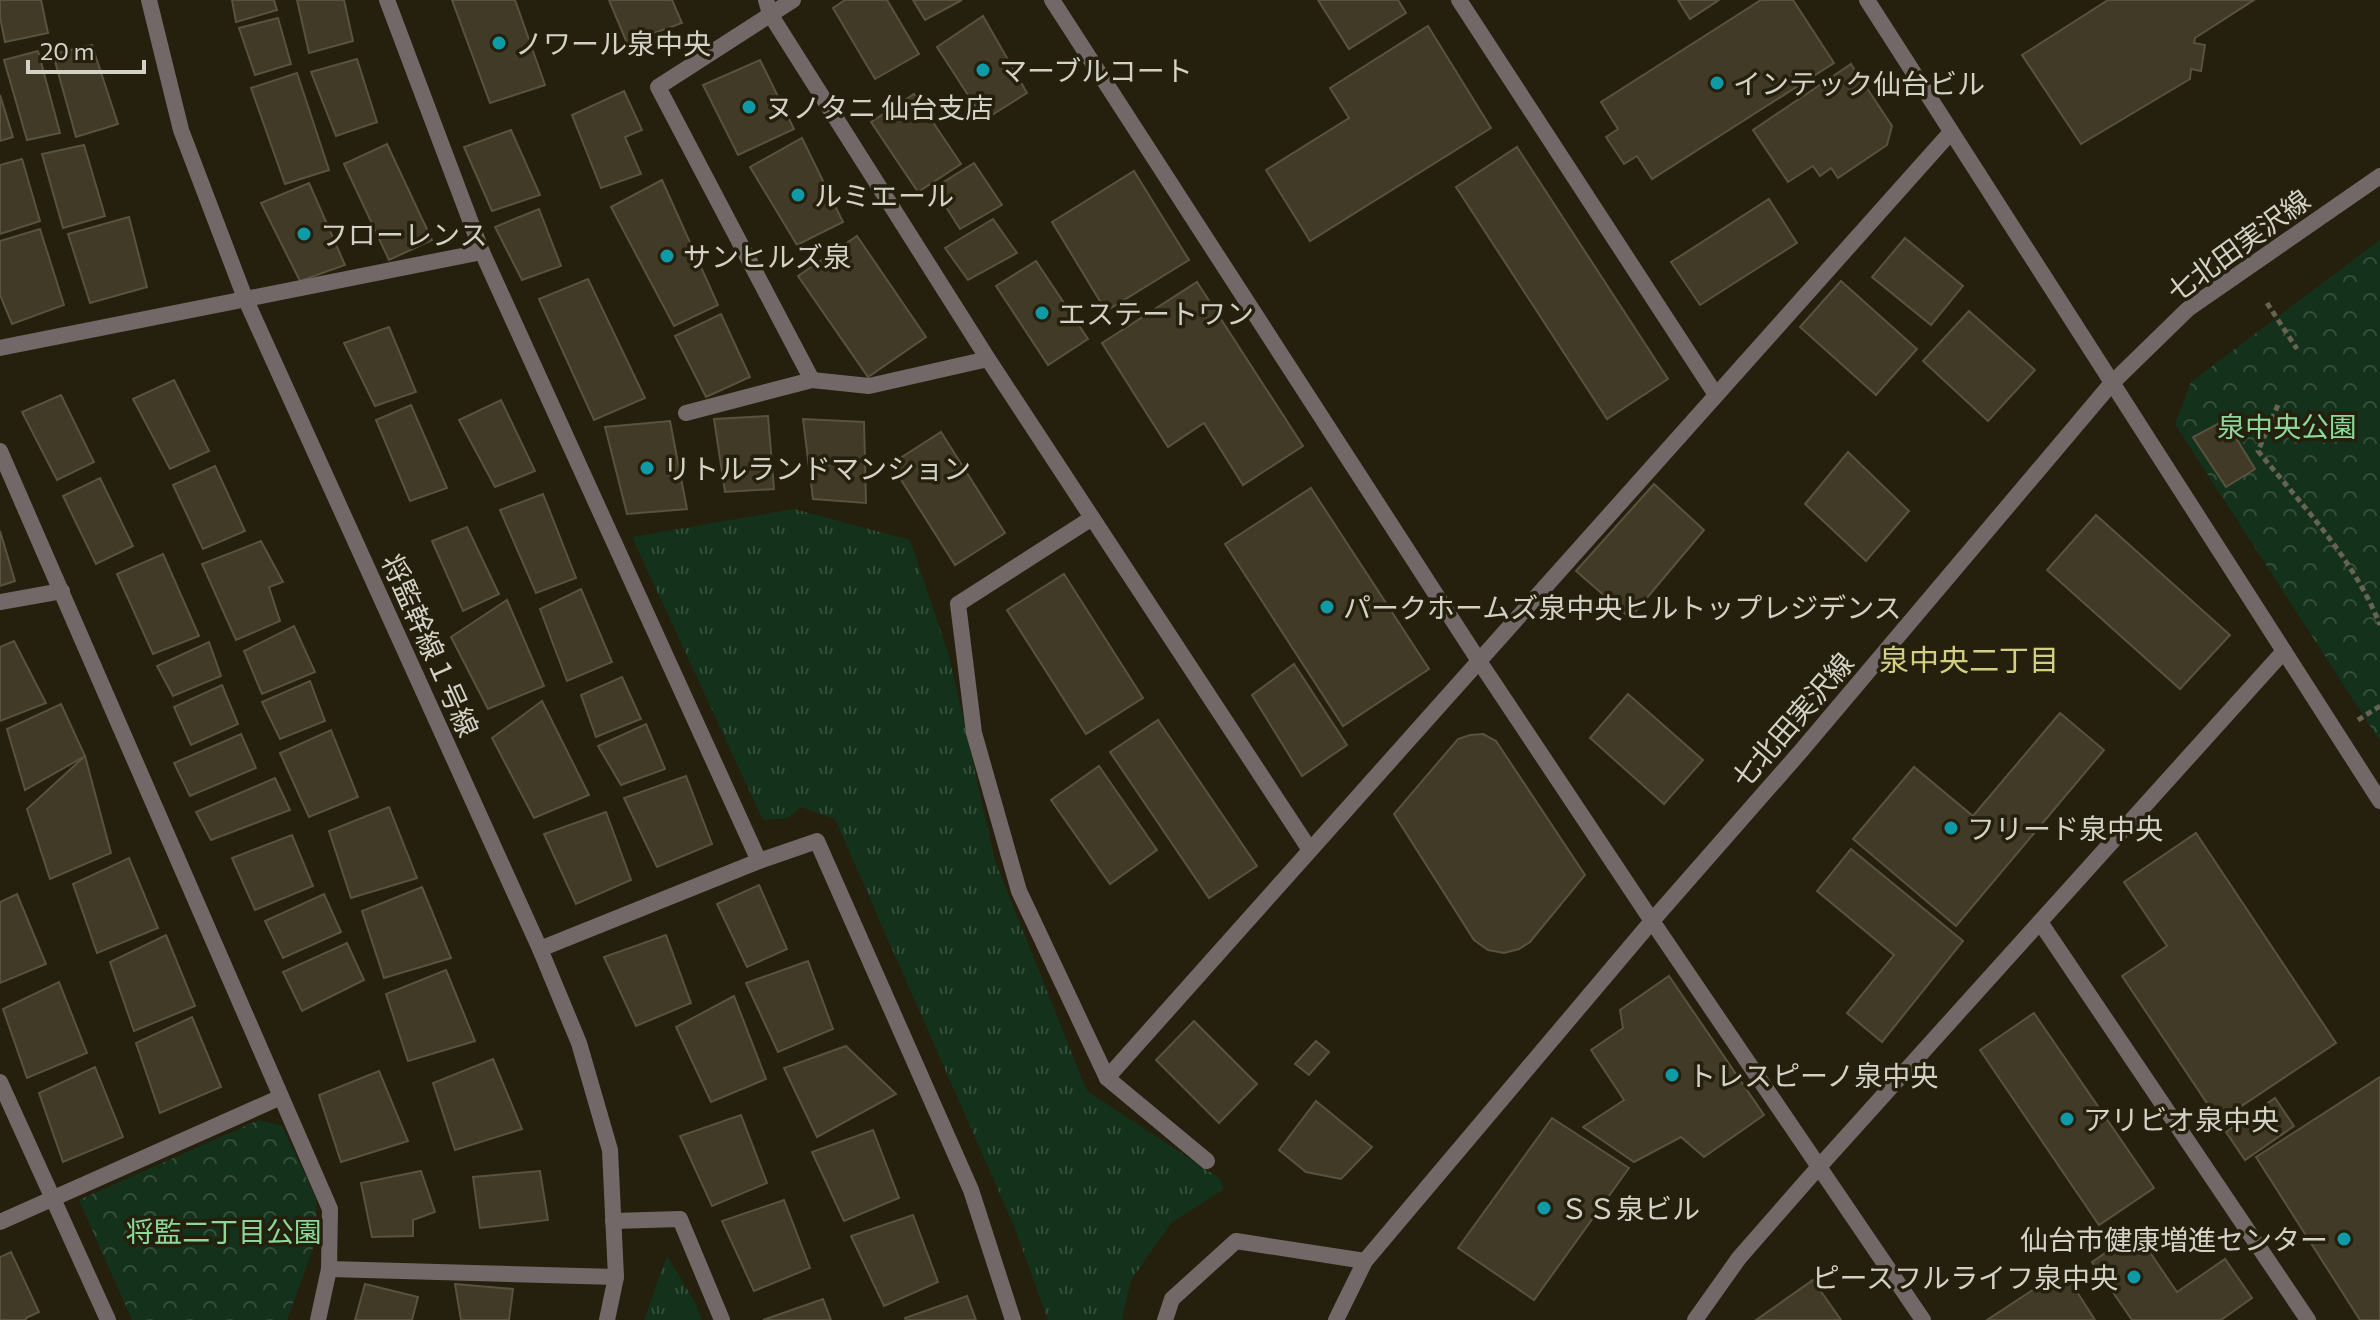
<svg xmlns="http://www.w3.org/2000/svg" width="2380" height="1320" font-family="Commissioner,'Noto Sans JP',sans-serif">
<style>
.grass{fill:url(#grass-tufts)}
.park{fill:url(#park-crowns)}
.building{fill:#403a27;stroke:#58523e;stroke-width:2}
.lines{fill:none;stroke-linecap:round;stroke-linejoin:round}
.path{stroke:#676353;stroke-width:5;stroke-dasharray:6 4;stroke-linecap:butt}
.minor{stroke:#736868;stroke-width:16}
.tertiary{stroke:#736868;stroke-width:16}
.culture-dot{fill:#0f9aa8;stroke:#25200d;stroke-width:3}
.labels{text-anchor:middle;dominant-baseline:central;stroke-width:7;stroke-linejoin:round;paint-order:stroke}
.poi-label{font-size:28px;fill:#d4d1c6;stroke:#25200d;text-anchor:start}
.street-label{font-size:28px;fill:#d4d1c6;stroke:#25200d}
.park-label{font-size:28px;fill:#8bd89a;stroke:#25200d}
.neighbourhood-label{font-size:30px;fill:#d4d082;stroke:#25200d}
</style>
<defs>
<pattern id="grass-tufts" width="24" height="20" patternUnits="userSpaceOnUse" patternTransform="scale(2)"><rect width="24" height="20" fill="#14311b"/><path d="M3 7l-1-3M5 7V3M7 7l1-3M15 17l-1-3M17 17v-4M19 17l1-3" fill="none" stroke="#354e3b"/></pattern>
<pattern id="park-crowns" width="20" height="18" patternUnits="userSpaceOnUse" patternTransform="scale(2)"><rect width="20" height="18" fill="#14311b"/><path d="M2 6a3 3 0 1 1 6 0M12 15a3 3 0 1 1 6 0" fill="none" stroke="#354e3b"/></pattern>
</defs>
<rect width="100%" height="100%" fill="#25200d"/>
<g class="grass">
<path d="M794 509 910 540 949 656 995 861 1087 1091 1219 1178 1224 1189 1171 1223 1131 1280 1122 1320H1048L1014 1226 835 819 801 807 788 818 763 820 632 537Z"/>
<path d="M667 1256 695 1302 702 1320H644Z"/>
</g>
<g class="park">
<path d="M2380 240V741L2175 424 2191 382Z"/>
<path d="M259 1120 282 1126 316 1198 317 1237 287 1320H132L79 1200Z"/>
</g>
<g class="building">
<path d="M0 0H41L48 33 5 42 0 17Z"/>
<path d="M232 0H274L277 10 236 22Z"/>
<path d="M297 0H344L353 41 309 53Z"/>
<path d="M452 0H515L545 85 490 103Z"/>
<path d="M609 0H672L682 23 627 43Z"/>
<path d="M845 0H887L919 54 875 79 833 8Z"/>
<path d="M913 0H962L925 20Z"/>
<path d="M1318 0H1398L1406 13 1349 49Z"/>
<path d="M1678 0H1719L1690 19Z"/>
<path d="M1761 0H1793L1834 63 1652 179 1637 156 1624 164 1606 137 1618 129 1601 102Z"/>
<path d="M2108 0H2254L2195 38 2194 43 2205 45 2201 71 2191 69 2190 79 2081 144 2022 55Z"/>
<path d="M983 16 1027 93 984 120 937 47Z"/>
<path d="M278 18 291 64 255 75 239 28Z"/>
<path d="M1428 26 1491 128 1310 241 1266 170 1349 118 1330 88Z"/>
<path d="M92 45 118 124 76 137 53 54Z"/>
<path d="M38 51 60 133 27 140 4 60Z"/>
<path d="M357 59 377 122 336 136 311 72Z"/>
<path d="M760 60 794 129 738 155 703 85Z"/>
<path d="M1851 64 1892 126 1887 145 1838 178 1831 168 1820 176 1813 166 1788 182 1753 130Z"/>
<path d="M297 73 329 170 285 184 251 88Z"/>
<path d="M624 91 642 130 625 137 641 174 601 188 572 115Z"/>
<path d="M914 94 961 164 918 192 871 122Z"/>
<path d="M0 95 13 137 0 141Z"/>
<path d="M511 130 540 195 492 211 464 147Z"/>
<path d="M802 138 843 222 797 245 750 167Z"/>
<path d="M387 144 432 240 389 260 344 164Z"/>
<path d="M84 145 105 216 63 228 42 154Z"/>
<path d="M1517 147 1668 379 1607 419 1456 187Z"/>
<path d="M22 159 40 221 0 234V165Z"/>
<path d="M974 163 1002 205 960 229 934 188Z"/>
<path d="M1134 171 1189 260 1106 311 1052 222Z"/>
<path d="M662 180 718 305 674 326 611 207Z"/>
<path d="M309 183 345 265 300 281 261 203Z"/>
<path d="M1769 199 1797 243 1700 305 1671 262Z"/>
<path d="M539 209 561 266 522 280 495 227Z"/>
<path d="M129 217 147 287 90 303 68 234Z"/>
<path d="M993 219 1017 253 968 280 945 248Z"/>
<path d="M40 229 64 305 12 324 0 295V241Z"/>
<path d="M857 236 926 337 868 377 798 276Z"/>
<path d="M1905 238 1963 286 1931 325 1872 277Z"/>
<path d="M1036 261 1088 339 1048 365 996 286Z"/>
<path d="M588 279 645 398 594 420 539 299Z"/>
<path d="M1841 281 1917 349 1876 395 1800 327Z"/>
<path d="M1197 282 1303 446 1243 485 1204 423 1168 447 1102 343Z"/>
<path d="M1969 311 2035 370 1988 421 1923 361Z"/>
<path d="M721 314 750 377 706 397 675 336Z"/>
<path d="M389 327 416 392 375 406 344 343Z"/>
<path d="M174 380 209 451 170 469 133 399Z"/>
<path d="M61 395 94 462 57 480 22 412Z"/>
<path d="M501 400 535 471 495 487 459 420Z"/>
<path d="M411 405 447 488 410 501 376 420Z"/>
<path d="M768 416 774 489 725 492 714 419Z"/>
<path d="M803 419 864 422 866 503 813 499Z"/>
<path d="M2225 420 2255 469 2226 487 2193 437Z"/>
<path d="M670 421 687 509 627 514 605 427Z"/>
<path d="M941 432 1005 533 955 565 891 464Z"/>
<path d="M1848 452 1909 511 1866 561 1805 504Z"/>
<path d="M215 466 245 531 203 549 173 485Z"/>
<path d="M100 478 133 546 96 564 63 496Z"/>
<path d="M1654 484 1704 530 1630 618 1576 571Z"/>
<path d="M1311 488 1429 669 1343 726 1225 544Z"/>
<path d="M543 494 576 578 536 593 500 510Z"/>
<path d="M2096 515 2230 635 2180 689 2047 570Z"/>
<path d="M467 527 499 594 463 611 432 541Z"/>
<path d="M0 531 15 581 0 586Z"/>
<path d="M261 541 283 582 269 587 280 621 236 640 202 564Z"/>
<path d="M163 554 199 636 153 654 117 574Z"/>
<path d="M1064 574 1143 698 1086 734 1007 610Z"/>
<path d="M581 589 612 662 567 681 540 609Z"/>
<path d="M507 600 544 686 488 709 451 637Z"/>
<path d="M294 626 315 672 262 694 244 651Z"/>
<path d="M14 641 46 703 0 721V647Z"/>
<path d="M209 642 221 676 173 696 157 666Z"/>
<path d="M1294 664 1347 745 1302 776 1252 695Z"/>
<path d="M622 677 641 719 596 737 581 695Z"/>
<path d="M310 681 325 721 280 739 262 702Z"/>
<path d="M222 685 238 724 191 745 174 707Z"/>
<path d="M1628 694 1703 760 1664 804 1590 738Z"/>
<path d="M542 701 589 795 534 818 492 738Z"/>
<path d="M61 704 85 756 25 790 7 729Z"/>
<path d="M2060 713 2104 750 1956 926 1853 839 1914 767 1973 816Z"/>
<path d="M1158 720 1257 866 1209 898 1110 752Z"/>
<path d="M646 724 665 769 621 785 598 746Z"/>
<path d="M331 730 358 797 309 817 280 753Z"/>
<path d="M241 734 256 768 190 796 174 763Z"/>
<path d="M1483 734 1496 741 1585 875 1530 942 1519 949 1504 953 1488 950 1474 940 1394 814 1458 739 1470 735Z"/>
<path d="M85 756 111 853 50 879 27 809Z"/>
<path d="M1099 766 1157 850 1110 884 1051 800Z"/>
<path d="M686 776 712 844 657 867 624 798Z"/>
<path d="M275 778 290 810 211 840 196 812Z"/>
<path d="M389 807 417 878 351 898 329 831Z"/>
<path d="M606 812 631 880 576 904 544 834Z"/>
<path d="M2196 833 2336 1043 2219 1121 2122 976 2167 946 2124 882Z"/>
<path d="M292 835 313 886 255 910 232 858Z"/>
<path d="M1851 849 1963 941 1882 1042 1847 1013 1894 955 1817 891Z"/>
<path d="M129 858 158 928 97 953 73 884Z"/>
<path d="M759 885 787 949 747 967 717 904Z"/>
<path d="M422 887 451 958 384 978 362 911Z"/>
<path d="M17 894 46 964 0 983V902Z"/>
<path d="M324 894 341 932 283 958 265 921Z"/>
<path d="M166 935 195 1006 134 1031 110 962Z"/>
<path d="M666 935 691 1003 636 1026 604 957Z"/>
<path d="M347 943 364 980 302 1011 283 972Z"/>
<path d="M808 961 833 1029 778 1052 746 983Z"/>
<path d="M446 970 475 1041 408 1061 386 994Z"/>
<path d="M1669 976 1764 1115 1704 1157 1681 1137 1634 1162 1583 1127 1624 1100 1591 1050 1623 1028 1620 1010Z"/>
<path d="M59 982 87 1053 27 1078 3 1009Z"/>
<path d="M734 996 766 1079 711 1102 676 1027Z"/>
<path d="M2034 1013 2154 1188 2099 1225 1980 1050Z"/>
<path d="M192 1017 221 1087 160 1113 136 1043Z"/>
<path d="M1194 1021 1257 1084 1219 1123 1156 1060Z"/>
<path d="M1316 1041 1329 1052 1309 1075 1295 1064Z"/>
<path d="M846 1046 896 1094 817 1137 784 1068Z"/>
<path d="M493 1059 522 1129 455 1150 433 1083Z"/>
<path d="M95 1067 123 1137 63 1162 39 1093Z"/>
<path d="M379 1071 408 1141 341 1162 319 1095Z"/>
<path d="M2380 1077V1320H2360L2256 1157Z"/>
<path d="M2275 1098 2294 1126 2245 1160 2226 1132Z"/>
<path d="M1316 1101 1372 1147 1341 1179 1306 1172 1279 1150Z"/>
<path d="M741 1115 767 1183 712 1206 680 1136Z"/>
<path d="M1552 1118 1629 1168 1534 1300 1458 1248Z"/>
<path d="M873 1130 899 1198 844 1221 812 1152Z"/>
<path d="M421 1171 435 1212 413 1220V1236L372 1237 361 1183Z"/>
<path d="M540 1171 548 1220 480 1228 473 1177Z"/>
<path d="M784 1200 810 1268 754 1291 722 1221Z"/>
<path d="M913 1215 938 1282 884 1306 851 1236Z"/>
<path d="M2136 1232 2177 1292 2225 1259 2252 1298 2221 1320H2132L2092 1262Z"/>
<path d="M11 1252 39 1312 26 1318V1320H0V1257Z"/>
<path d="M2063 1270 2095 1320H1987Z"/>
<path d="M1813 1280 1841 1320H1756Z"/>
<path d="M365 1284 418 1297 412 1320H355Z"/>
<path d="M455 1284 513 1289 509 1320H461Z"/>
<path d="M967 1296 976 1320H906L905 1318Z"/>
<path d="M823 1299 831 1320H763Z"/>
</g>
<g class="lines">
<g class="path">
<path d="M2267 303 2297 349"/>
<path d="M2278 405 2258 451C2302 505 2354 559 2380 625"/>
<path d="M2358 720 2380 706"/>
</g>
<g class="minor">
<path d="M766 0 770 14 988 359 1310 850"/>
<path d="M793 0 658 87 812 380"/>
<path d="M1052 0 1479 661 1652 921 1923 1320"/>
<path d="M1459 0 1716 395"/>
<path d="M482 252 759 861"/>
<path d="M0 348 482 252 387 0"/>
<path d="M686 413 812 380 869 386 988 359"/>
<path d="M0 451 330 1209 329 1269 318 1320"/>
<path d="M1092 518 958 604 974 733 1019 891 1107 1078 1207 1161"/>
<path d="M0 602 62 591"/>
<path d="M2040 922 2308 1320"/>
<path d="M540 949 759 861 817 841 971 1190 1013 1320"/>
<path d="M1107 1078 1951 132"/>
<path d="M0 1082 108 1320"/>
<path d="M613 1221 680 1219 722 1320"/>
<path d="M0 1222 281 1097"/>
<path d="M329 1269 616 1277"/>
<path d="M1695 1320 1739 1258 1809 1178 2284 651"/>
</g>
<g class="tertiary">
<path d="M149 0 181 130 245 298 540 949 579 1043 610 1150 616 1277 607 1320"/>
<path d="M1867 0 2380 801"/>
<path d="M1165 1320 1172 1299 1236 1241 1365 1261"/>
<path d="M1336 1320 1365 1261 1652 921 1801 751 2111 384 2188 309 2380 176"/>
</g>
</g>
<g class="culture-dot">
<circle cx="499" cy="43" r="8"/>
<circle cx="983" cy="70" r="8"/>
<circle cx="1717" cy="83" r="8"/>
<circle cx="749" cy="107" r="8"/>
<circle cx="798" cy="195" r="8"/>
<circle cx="304" cy="234" r="8"/>
<circle cx="667" cy="256" r="8"/>
<circle cx="1042" cy="313" r="8"/>
<circle cx="647" cy="468" r="8"/>
<circle cx="1327" cy="607" r="8"/>
<circle cx="1951" cy="828" r="8"/>
<circle cx="1672" cy="1075" r="8"/>
<circle cx="2067" cy="1119" r="8"/>
<circle cx="1544" cy="1208" r="8"/>
<circle cx="2344" cy="1239" r="8"/>
<circle cx="2134" cy="1277" r="8"/>
</g>
<g class="labels">
<g class="poi-label">
<text x="515" y="43">ノワール泉中央</text>
<text x="999" y="70">マーブルコート</text>
<text x="1733" y="83">インテック仙台ビル</text>
<text x="765" y="107">ヌノタニ 仙台支店</text>
<text x="814" y="195">ルミエール</text>
<text x="320" y="234">フローレンス</text>
<text x="683" y="256">サンヒルズ泉</text>
<text x="1058" y="313">エステートワン</text>
<text x="663" y="468">リトルランドマンション</text>
<text x="1343" y="607">パークホームズ泉中央ヒルトップレジデンス</text>
<text x="1967" y="828">フリード泉中央</text>
<text x="1688" y="1075">トレスピーノ泉中央</text>
<text x="2083" y="1119">アリビオ泉中央</text>
<text x="1560" y="1208">ＳＳ泉ビル</text>
<text x="2328" y="1239" text-anchor="end">仙台市健康増進センター</text>
<text x="2118" y="1277" text-anchor="end">ピースフルライフ泉中央</text>
</g>
<g class="street-label">
<text transform="translate(2238 245) rotate(-36)">七北田実沢線</text>
<text transform="translate(431 645) rotate(66)">将監幹線１号線</text>
<text transform="translate(1792 720) rotate(-49)">七北田実沢線</text>
</g>
<g class="park-label">
<text x="2287" y="426">泉中央公園</text>
<text x="224" y="1231">将監二丁目公園</text>
</g>
<g class="neighbourhood-label">
<text x="1969" y="658">泉中央二丁目</text>
</g>
</g>
<path d="M28 60v12h116v-12" fill="none" stroke="#d4d1c6" stroke-width="4"/>
<text x="40" y="60" font-size="24" fill="#d4d1c6" stroke="#25200d" stroke-width="6" paint-order="stroke">20 m</text>
</svg>
